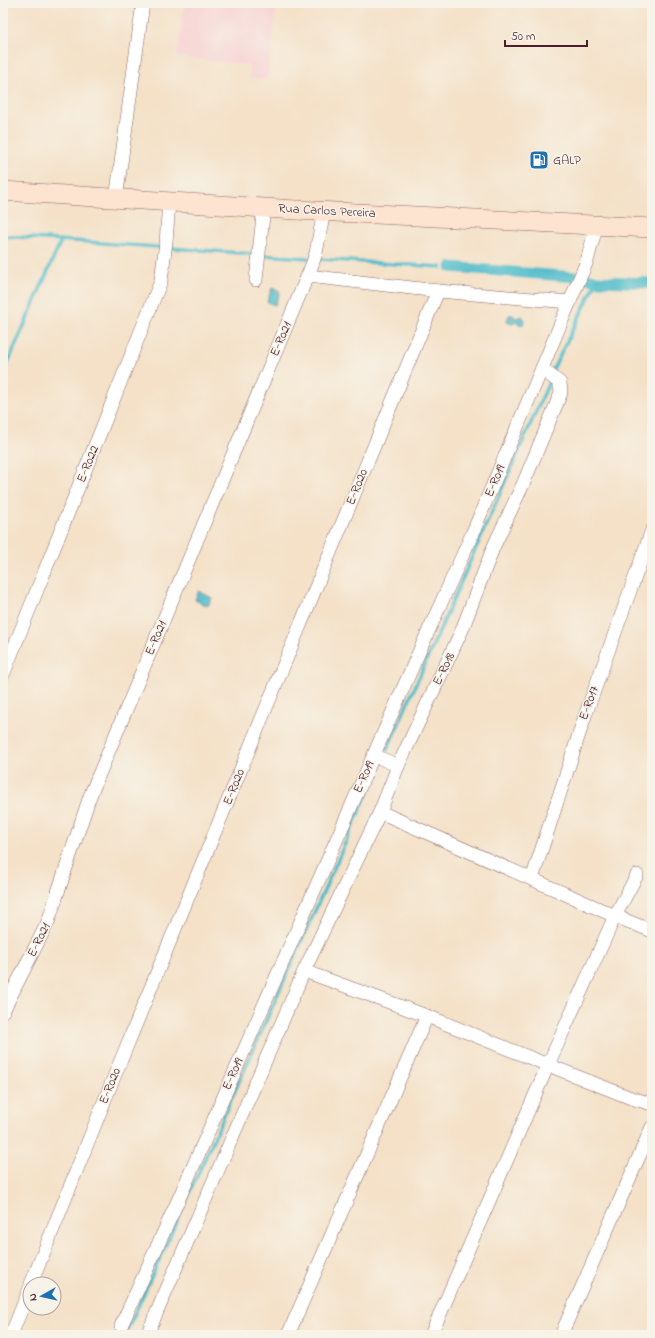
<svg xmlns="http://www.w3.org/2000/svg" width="655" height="1338" font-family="'Indie Flower',sans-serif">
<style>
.built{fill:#f7cfd1}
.water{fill:#4fbcca;stroke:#4c6e7a}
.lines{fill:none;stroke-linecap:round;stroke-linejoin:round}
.stream{stroke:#4fbcca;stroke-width:3.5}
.canal{stroke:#4fbcca;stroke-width:11}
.street-casing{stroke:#866362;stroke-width:14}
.secondary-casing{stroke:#866362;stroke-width:20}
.street{stroke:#fff;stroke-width:13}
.secondary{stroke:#fde4d1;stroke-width:19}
.labels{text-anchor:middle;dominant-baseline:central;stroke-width:3;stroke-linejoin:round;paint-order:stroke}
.poi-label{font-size:13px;fill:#4a1f2b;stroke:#f7f3e8;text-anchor:start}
.street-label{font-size:13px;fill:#4a1f2b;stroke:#f7f3e8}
</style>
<rect width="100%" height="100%" fill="#f7f3e8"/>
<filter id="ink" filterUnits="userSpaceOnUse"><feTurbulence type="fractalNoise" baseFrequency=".025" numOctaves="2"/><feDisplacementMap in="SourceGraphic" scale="8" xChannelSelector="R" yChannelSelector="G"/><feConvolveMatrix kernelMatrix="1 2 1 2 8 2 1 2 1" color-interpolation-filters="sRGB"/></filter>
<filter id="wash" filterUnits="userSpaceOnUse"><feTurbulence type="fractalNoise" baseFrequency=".012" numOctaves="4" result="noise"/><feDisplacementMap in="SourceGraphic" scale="16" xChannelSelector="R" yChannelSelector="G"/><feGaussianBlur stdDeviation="0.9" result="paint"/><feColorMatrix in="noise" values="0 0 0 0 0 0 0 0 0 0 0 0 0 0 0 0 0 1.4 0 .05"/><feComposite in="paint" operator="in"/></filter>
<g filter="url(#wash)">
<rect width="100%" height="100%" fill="#f4e1c8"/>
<path class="built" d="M185 3H277L267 80 250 78 249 65 177 57Z"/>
<g class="water">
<path d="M272 288 280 292 275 305 267 302Z"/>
<path d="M509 315H513L516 318 522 316 525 320 524 323 522 325 516 322 512 324 507 321Z"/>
<path d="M199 591 212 598 208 606 195 600Z"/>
</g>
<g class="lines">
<g class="stream">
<path d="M3 236 255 254"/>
<path d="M261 255 308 258"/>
<path d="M318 259 441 267"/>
<path d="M553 369 597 281"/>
<path d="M3 374 61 241"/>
<path d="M387 750 549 382"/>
<path d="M125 1335 189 1194 379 767"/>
</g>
<g class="canal">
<path d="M451 267 575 277"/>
<path d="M584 277 597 281 652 283"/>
</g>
</g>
</g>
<g filter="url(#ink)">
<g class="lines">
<defs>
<g id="street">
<path d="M116 199 143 3"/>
<path d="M308 276 438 291 570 302"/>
<path d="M256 280 264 207"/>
<path d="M3 675 161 281 166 242 169 202"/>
<path d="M374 755 398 766"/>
<path d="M380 812 615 916 652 931"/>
<path d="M637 875 615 916 548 1065 631 1098 652 1104"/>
<path d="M532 879 585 716 652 530"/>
<path d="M304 971 427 1016 548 1065 431 1335"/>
<path d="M3 1011 48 922 90 796 312 265 316 253 324 211"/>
<path d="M31 1284 114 1077 438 291"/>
<path d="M121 1326 181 1194 419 652 473 532 587 261 597 224"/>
<path d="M11 1335 30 1288"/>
<path d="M147 1335 304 971 380 812 398 766 462 630 493 548 524 482 561 393 560 383 542 369"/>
<path d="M288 1335 427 1016"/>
<path d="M561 1335 652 1127"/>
</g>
<path id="secondary" d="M3 191 296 210 652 228"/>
</defs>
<use href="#street" class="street-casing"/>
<use href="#secondary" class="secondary-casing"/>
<use href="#street" class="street"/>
<use href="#secondary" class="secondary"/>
</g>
</g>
<defs>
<symbol id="fuel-square" viewBox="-11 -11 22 22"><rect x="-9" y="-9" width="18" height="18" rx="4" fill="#1f6fb2" stroke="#f7f3e8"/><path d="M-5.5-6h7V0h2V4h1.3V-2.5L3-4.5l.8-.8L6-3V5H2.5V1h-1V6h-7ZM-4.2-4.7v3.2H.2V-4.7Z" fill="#fff"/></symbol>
</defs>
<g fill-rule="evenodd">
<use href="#fuel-square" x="528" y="149" width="22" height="22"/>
</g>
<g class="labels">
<g class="poi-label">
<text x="553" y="160">GALP</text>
</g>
<g class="street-label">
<text transform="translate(327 211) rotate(3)">Rua Carlos Pereira</text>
<text transform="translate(281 339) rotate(-67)">E-R021</text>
<text transform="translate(88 464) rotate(-68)">E-R022</text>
<text transform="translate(495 481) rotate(-67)">E-R019</text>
<text transform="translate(357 487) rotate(-68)">E-R020</text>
<text transform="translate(156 638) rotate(-67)">E-R021</text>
<text transform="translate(444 669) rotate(-64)">E-R018</text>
<text transform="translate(589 703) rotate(-70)">E-R017</text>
<text transform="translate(364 777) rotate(-66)">E-R019</text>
<text transform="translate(234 787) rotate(-68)">E-R020</text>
<text transform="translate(39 940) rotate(-64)">E-R021</text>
<text transform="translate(233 1074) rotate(-66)">E-R019</text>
<text transform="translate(110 1086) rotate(-68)">E-R020</text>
</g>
</g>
<rect width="655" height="1338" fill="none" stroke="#f7f3e8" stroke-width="16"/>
<g transform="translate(42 1296) rotate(262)"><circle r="19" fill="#f7f3e8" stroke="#b29e9c"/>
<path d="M0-3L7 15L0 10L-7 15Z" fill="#1f6fb2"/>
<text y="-6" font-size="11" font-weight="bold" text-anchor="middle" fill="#4a1f2b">N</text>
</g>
<path d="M505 40v6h82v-6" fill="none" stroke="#4a1f2b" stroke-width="2"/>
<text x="511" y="40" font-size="12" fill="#4a1f2b" stroke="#f7f3e8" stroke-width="3" paint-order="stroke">50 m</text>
</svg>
